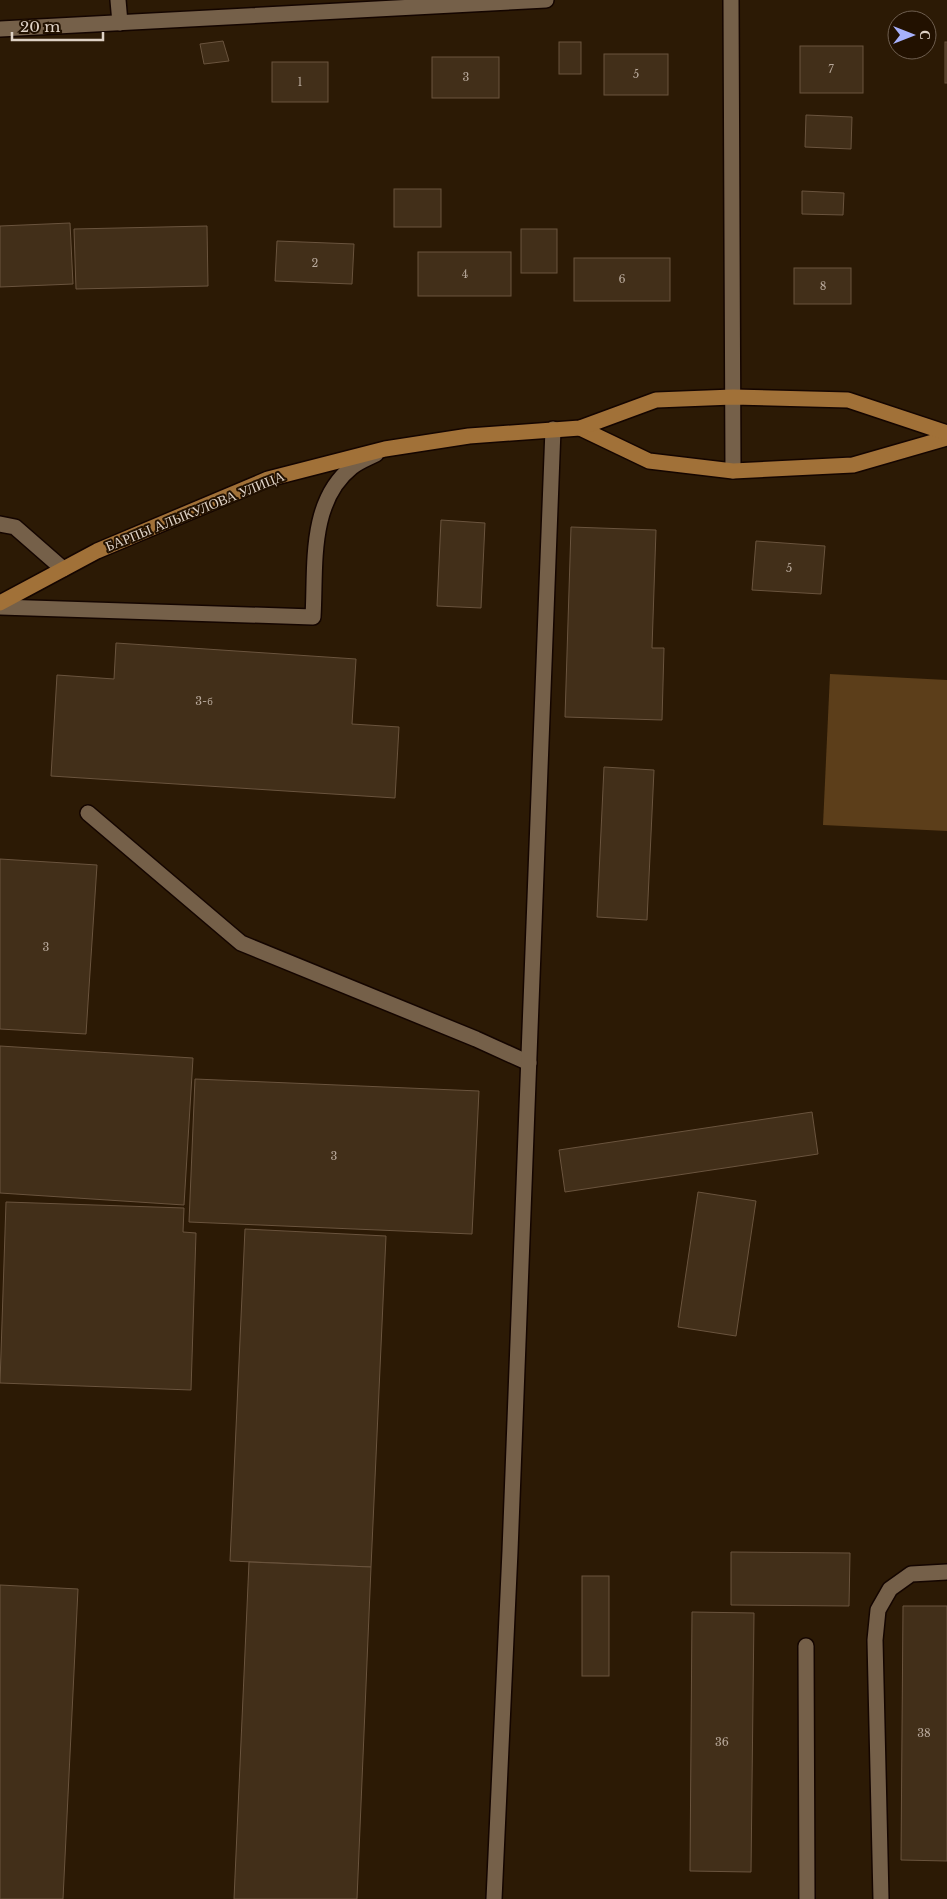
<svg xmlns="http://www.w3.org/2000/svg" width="947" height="1899" font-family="'Libre Baskerville',serif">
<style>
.pitch{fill:#5c3e1a}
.building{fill:#422f19;stroke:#6a543e}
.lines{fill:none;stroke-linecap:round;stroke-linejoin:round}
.minor-casing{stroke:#140500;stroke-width:18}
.major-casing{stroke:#140500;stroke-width:18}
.minor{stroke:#756049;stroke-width:15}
.major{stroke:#a17138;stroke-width:15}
.labels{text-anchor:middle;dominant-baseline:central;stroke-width:4;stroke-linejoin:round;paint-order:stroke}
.number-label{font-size:11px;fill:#b8a99b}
.street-label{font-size:14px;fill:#dfd2c6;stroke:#210}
</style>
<rect width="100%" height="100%" fill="#2c1a05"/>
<path class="pitch" d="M830 674 947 680V831L823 825Z"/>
<g class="building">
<path d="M223 41 229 61 204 64 200 44Z"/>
<rect x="559" y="42" width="22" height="32"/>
<rect x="945" y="42" width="2" height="41"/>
<rect x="800" y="46" width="63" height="47"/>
<rect x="604" y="54" width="64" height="41"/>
<rect x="432" y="57" width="67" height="41"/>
<rect x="272" y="62" width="56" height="40"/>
<path d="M806 115 852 117 851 149 805 147Z"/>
<rect x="394" y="189" width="47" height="38"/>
<path d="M802 191 844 193 843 215 802 214Z"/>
<path d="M70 223 73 284 0 287V226Z"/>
<path d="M207 226 208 286 76 289 74 229Z"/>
<rect x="521" y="229" width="36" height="44"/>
<path d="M277 241 354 244 352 284 275 281Z"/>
<rect x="418" y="252" width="93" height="44"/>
<rect x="574" y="258" width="96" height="43"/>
<rect x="794" y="268" width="57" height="36"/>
<path d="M441 520 485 523 481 608 437 606Z"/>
<path d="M571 527 656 530 652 648H664L662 720 565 717Z"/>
<path d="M756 541 825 546 821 594 752 590Z"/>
<path d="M116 643 356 659 352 724 399 727 395 798 51 776 57 675 114 679Z"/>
<path d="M604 767 654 770 647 920 597 917Z"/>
<path d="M0 859 97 865 86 1034 0 1029Z"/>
<path d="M0 1046 193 1058 184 1205 0 1193Z"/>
<path d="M195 1079 479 1091 472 1234 189 1222Z"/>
<path d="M812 1112 818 1154 565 1192 559 1150Z"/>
<path d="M698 1192 756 1201 736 1336 678 1327Z"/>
<path d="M6 1202 184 1208 183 1232 196 1233 191 1390 0 1383Z"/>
<path d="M245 1229 386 1236 371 1567 230 1561Z"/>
<path d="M731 1552 850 1553 849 1606 731 1605Z"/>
<path d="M249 1562 371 1567 357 1899H234Z"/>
<rect x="582" y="1576" width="27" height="100"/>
<path d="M0 1585 78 1589 63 1899H0Z"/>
<path d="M903 1606H947V1861L901 1860Z"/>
<path d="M692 1612 754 1613 751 1872 690 1871Z"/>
</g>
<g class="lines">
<defs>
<g id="minor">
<path d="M118 0 120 23"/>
<path d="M731 0 733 471"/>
<path d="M0 29 546 0"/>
<path d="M0 524 15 527 63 569"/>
<path d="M0 607 313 617C316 567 308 502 352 467 358 462 368 458 376 454"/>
<path d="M88 813 241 943 476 1039 529 1063"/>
<path d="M806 1646 807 1899"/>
<path d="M494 1899 510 1551 553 429"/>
<path d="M881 1899 875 1640 878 1610 890 1589 911 1574 947 1572"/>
</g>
<g id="major">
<path d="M580 428 649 461 733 471 853 465 947 438"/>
<path d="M0 603 97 551 268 479 385 449 469 436 580 428 656 400 733 397 848 400 947 433"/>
</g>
</defs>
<use href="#minor" class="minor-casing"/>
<use href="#major" class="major-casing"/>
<use href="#minor" class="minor"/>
<use href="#major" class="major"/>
</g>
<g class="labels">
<g class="number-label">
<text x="831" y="69">7</text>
<text x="636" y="74">5</text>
<text x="466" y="77">3</text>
<text x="300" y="82">1</text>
<text x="315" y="263">2</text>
<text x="465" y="274">4</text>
<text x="622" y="279">6</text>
<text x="823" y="286">8</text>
<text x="789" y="568">5</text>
<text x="204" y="701">3-б</text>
<text x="46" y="947">3</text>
<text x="334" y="1156">3</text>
<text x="924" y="1733">38</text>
<text x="722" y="1742">36</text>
</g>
<g class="street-label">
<text transform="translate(195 511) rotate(-22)">БАРПЫ АЛЫКУЛОВА УЛИЦА</text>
</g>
</g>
<g transform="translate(912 35) rotate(90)"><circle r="24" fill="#221100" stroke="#6e5e4f"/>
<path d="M0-4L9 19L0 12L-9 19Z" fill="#a7b1fc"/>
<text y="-8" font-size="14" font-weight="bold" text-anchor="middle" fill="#dfd2c6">С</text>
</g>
<path d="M12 32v8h91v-8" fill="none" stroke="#dfd2c6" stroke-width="2.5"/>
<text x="20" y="32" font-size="15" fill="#dfd2c6" stroke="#221100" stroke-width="4" paint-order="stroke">20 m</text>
</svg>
